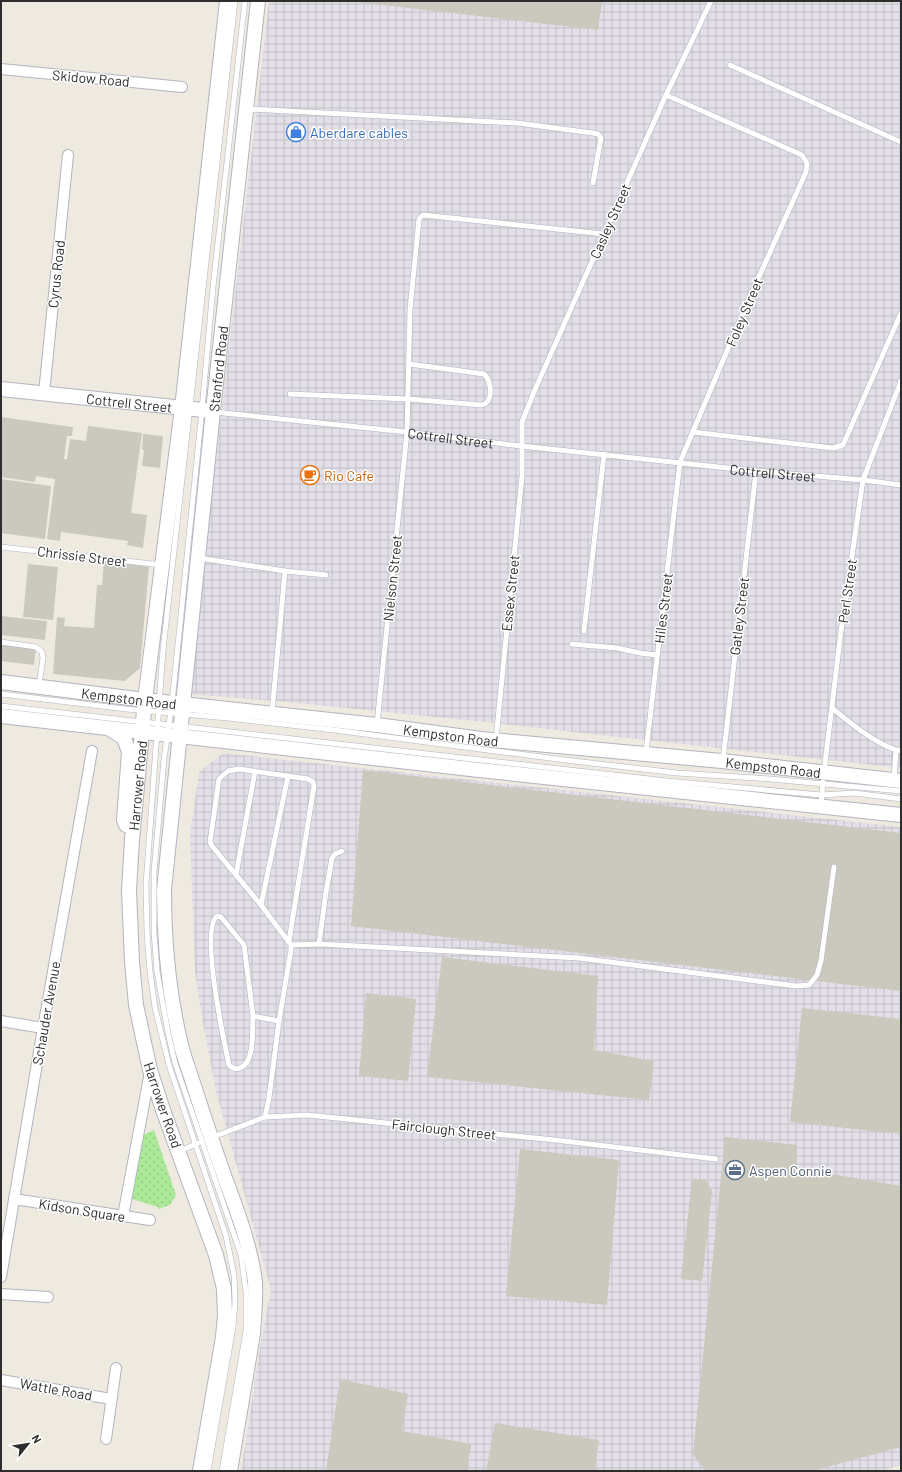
<svg xmlns="http://www.w3.org/2000/svg" width="902" height="1472" font-family="Barlow,sans-serif">
<style>
.industrial{fill:url(#industrial-grid)}
.park{fill:url(#park-dots)}
.building{fill:#cbc8bd}
.lines{fill:none;stroke-linecap:round;stroke-linejoin:round}
.lane-casing{stroke:#b3b3c1;stroke-width:6}
.street-casing{stroke:#b3b3c1;stroke-width:12}
.secondary-casing{stroke:#b3b3c1;stroke-width:16}
.lane{stroke:#fff;stroke-width:5}
.street{stroke:#fff;stroke-width:10}
.secondary{stroke:#fff;stroke-width:14}
.labels{text-anchor:middle;dominant-baseline:central;stroke-width:3;stroke-linejoin:round;paint-order:stroke}
.street-label{font-size:14px;fill:#2d2d2d;stroke:#fff}
.shop-label{font-size:14px;fill:#366cbe;stroke:#fff;text-anchor:start}
.food-label{font-size:14px;fill:#c56008;stroke:#fff;text-anchor:start}
.service-label{font-size:14px;fill:#4e5e75;stroke:#fff;text-anchor:start}
</style>
<defs>
<pattern id="industrial-grid" width="8" height="8" patternUnits="userSpaceOnUse"><rect width="8" height="8" fill="#e3dfe8"/><path d="M0 4h8M4 0v8" fill="none" stroke="#c3c0c7"/></pattern>
<pattern id="park-dots" width="8" height="8" patternUnits="userSpaceOnUse"><rect width="8" height="8" fill="#abe998"/><path d="M2 2h.1M6 6h.1" fill="none" stroke="#93c883" stroke-width="1.8" stroke-linecap="round"/></pattern>
</defs>
<rect width="100%" height="100%" fill="#efeadf"/>
<g class="industrial">
<path d="M269 1H901V768L484 722 287 702 189 694Z"/>
<path d="M223 753 901 827V1465L880 1471H241L260 1348 271 1290 216 1091 201 1012 195 971 190 835 199 772Z"/>
</g>
<path class="park" d="M154 1130 176 1195 170 1205 158 1209V1207L132 1199 143 1135Z"/>
<g class="building">
<path d="M349 1H602L598 30Z"/>
<path d="M1 417 73 427 72 436H67L64 459H67L70 439 86 441 88 426 142 433 131 513 147 515 143 548 127 545 128 541 61 532 60 541 47 539 55 479 36 476 35 482 1 477Z"/>
<path d="M143 434 163 436 160 468 142 466 144 450H142Z"/>
<path d="M1 479 51 486 45 539 1 533Z"/>
<path d="M104 561 149 567 140 668 125 681 53 674 57 617 65 618 64 626 94 628 97 585H102Z"/>
<path d="M28 564 58 567 53 620 23 617Z"/>
<path d="M1 616 47 621 45 640 1 635Z"/>
<path d="M1 645 36 648 34 665 1 661Z"/>
<path d="M363 770 901 833V991L351 926Z"/>
<path d="M442 957 598 976 594 1050 654 1061 649 1100 427 1077Z"/>
<path d="M366 993 416 999 408 1081 359 1076Z"/>
<path d="M802 1008 901 1019V1134L790 1122Z"/>
<path d="M725 1137 797 1145V1168L901 1186V1447L812 1471H706L693 1455Z"/>
<path d="M520 1149 619 1160 607 1305 506 1296Z"/>
<path d="M692 1179H705L712 1191 702 1281 681 1279Z"/>
<path d="M340 1379 408 1394 402 1431 471 1444 467 1471H326Z"/>
<path d="M495 1423 599 1440 595 1469 605 1471H486Z"/>
</g>
<g class="lines">
<defs>
<g id="lane">
<path d="M730 65 901 142"/>
<path d="M247 109 517 123 593 133 598 134 601 138 593 183"/>
<path d="M290 394 408 399 481 405C494 404 492 380 484 374L409 364"/>
<path id="s1" d="M214 412 407 432 521 446 756 471 863 480 901 485"/>
<path d="M692 432 833 448 843 445 901 313"/>
<path d="M1 547 162 565"/>
<path d="M199 558 285 571 326 575"/>
<path d="M584 631 604 454"/>
<path d="M1 642 36 647 42 652 43 658 39 685"/>
<path d="M572 644 617 648 640 653 657 655"/>
<path d="M1 694 126 709 228 718 334 730 565 760 677 773 770 779 901 791"/>
<path d="M1 706 667 781 821 795 855 793 901 799"/>
<path d="M832 708C849 722 879 747 901 751"/>
<path d="M272 713 285 571"/>
<path d="M377 724 407 432 410 309 419 219 423 215 604 234"/>
<path d="M496 739 522 476V422L534 392 666 95 711 1"/>
<path d="M646 752 680 462 749 299 806 172 807 163 802 155 666 95"/>
<path d="M723 760 756 471"/>
<path d="M824 772 841 631 863 480 901 381"/>
<path d="M894 779 896 750"/>
<path d="M821 806 823 782"/>
<path d="M236 875 255 771"/>
<path d="M261 905 288 776"/>
<path d="M319 944 326 892 332 858 335 854 342 851"/>
<path d="M291 945 319 944 579 958 796 986 809 985 817 975 821 961 834 867"/>
<path d="M253 1016C252 1031 255 1063 240 1068 235 1070 232 1068 229 1065 224 1041 200 931 217 916L221 917 244 945 253 1016 279 1021"/>
<path d="M265 1117 269 1098 279 1021 291 950V945L261 905 212 846 210 842 219 779 228 771 239 769 308 779 313 782 314 786 289 941"/>
<path d="M213 1137 265 1117 307 1115 555 1140 716 1159"/>
<path d="M180 1151 198 1143"/>
<path d="M208 1471 233 1327 235 1302 234 1275 226 1236 169 1065 155 1008 150 972 147 932 146 884 163 650 235 1"/>
<path d="M222 1471 246 1331V1291L241 1255 175 1063 168 1033 157 971 154 932V872L164 759 172 703 202 410 213 287 245 1"/>
</g>
<g id="street">
<path d="M1 69 182 87"/>
<path d="M44 393 68 155"/>
<path d="M1 1021 43 1028"/>
<path d="M14 1199 150 1220"/>
<path d="M123 1216 150 1072"/>
<path d="M1 1277 43 1028 92 751"/>
<path d="M1 1294 48 1297"/>
<path d="M1 1380 111 1399"/>
<path d="M106 1439 116 1368"/>
</g>
<g id="secondary">
<path id="s2" d="M1 389 213 411"/>
<path id="s3" d="M1 682 145 700 377 725 481 739 722 761 901 781"/>
<path d="M1 716 479 770 901 815"/>
<path d="M110 729 124 738 129 752 124 820 126 825"/>
<path id="s4" d="M200 1471 223 1337 225 1315 224 1289 216 1255 163 1110 150 1070 145 1047 136 1005 132 962 129 890 132 840 145 700 182 408 227 1"/>
<path id="s5" d="M230 1471 253 1334C254 1317 256 1300 255 1282 251 1248 238 1213 226 1181 215 1150 205 1120 195 1089 191 1076 186 1063 182 1049 169 997 164 944 164 890L213 411 258 1"/>
</g>
</defs>
<use href="#lane" class="lane-casing"/>
<use href="#street" class="street-casing"/>
<use href="#secondary" class="secondary-casing"/>
<use href="#lane" class="lane"/>
<use href="#street" class="street"/>
<use href="#secondary" class="secondary"/>
</g>
<defs>
<symbol id="shop-ring" viewBox="-11 -11 22 22"><circle r="9.5" fill="#fff" stroke="#3f7fe0" stroke-width="1.5"/><path d="M-5-2.5h2.3a2.7 3.5 0 0 1 5.4 0H5L5.5 6h-11ZM-1.5-2.5h3a1.5 2.3 0 0 0-3 0Z" fill="#3f7fe0"/></symbol>
<symbol id="cafe-ring" viewBox="-11 -11 22 22"><circle r="9.5" fill="#fff" stroke="#e8710a" stroke-width="1.5"/><path d="M-5.5-4.5H6V0H3Q3 3.5 0 3.5H-2.5Q-5.5 3.5-5.5 0ZM3-3.2v2h1.7v-2ZM-6 4.5H4V6H-6Z" fill="#e8710a"/></symbol>
<symbol id="office-ring" viewBox="-11 -11 22 22"><circle r="9.5" fill="#fff" stroke="#5c6f8a" stroke-width="1.5"/><path d="M-6-3h4V-5.5h4V-3h4V5H-6ZM-1-4.5V-3h2v-1.5ZM-6 0V1H6V0Z" fill="#5c6f8a"/></symbol>
</defs>
<g fill-rule="evenodd">
<use href="#shop-ring" x="285" y="121" width="22" height="22"/>
<use href="#cafe-ring" x="299" y="464" width="22" height="22"/>
<use href="#office-ring" x="724" y="1159" width="22" height="22"/>
</g>
<g class="labels">
<g class="street-label">
<text transform="translate(91 78) rotate(5)">Skidow Road</text>
<text transform="translate(610 221) rotate(-66)">Casley Street</text>
<text transform="translate(56 274) rotate(-84)">Cyrus Road</text>
<text transform="translate(744 312) rotate(-67)">Foley Street</text>
<text stroke="none"><textPath href="#s5" startOffset="1120">Stanford Road</textPath></text>
<text stroke="none"><textPath href="#s2" startOffset="129">Cottrell Street</textPath></text>
<text stroke="none"><textPath href="#s1" startOffset="238">Cottrell Street</textPath></text>
<text stroke="none"><textPath href="#s1" startOffset="562">Cottrell Street</textPath></text>
<text transform="translate(82 556) rotate(7)">Chrissie Street</text>
<text transform="translate(392 578) rotate(-84)">Nielson Street</text>
<text transform="translate(847 591) rotate(-82)">Perl Street</text>
<text transform="translate(510 593) rotate(-84)">Essex Street</text>
<text transform="translate(663 608) rotate(-83)">Hiles Street</text>
<text transform="translate(739 616) rotate(-83)">Gatley Street</text>
<text stroke="none"><textPath href="#s3" startOffset="129">Kempston Road</textPath></text>
<text stroke="none"><textPath href="#s3" startOffset="453">Kempston Road</textPath></text>
<text stroke="none"><textPath href="#s3" startOffset="777">Kempston Road</textPath></text>
<text stroke="none"><textPath href="#s4" startOffset="702">Harrower Road</textPath></text>
<text transform="translate(46 1013) rotate(-80)">Schauder Avenue</text>
<text transform="translate(163 1105) rotate(71)">Harrower Road</text>
<text transform="translate(444 1129) rotate(6)">Fairclough Street</text>
<text transform="translate(82 1210) rotate(9)">Kidson Square</text>
<text transform="translate(56 1389) rotate(10)">Wattle Road</text>
</g>
<g class="shop-label">
<text x="310" y="132">Aberdare cables</text>
</g>
<g class="food-label">
<text x="324" y="475">Rio Cafe</text>
</g>
<g class="service-label">
<text x="749" y="1170">Aspen Connie</text>
</g>
</g>
<rect width="902" height="1472" fill="none" stroke="#2d2d2d" stroke-width="4"/>
<g transform="translate(28 1444) rotate(60)" stroke="#ffffff" stroke-width="3" paint-order="stroke">
<path d="M0-3L7 15L0 10L-7 15Z" fill="#2d2d2d"/>
<text y="-6" font-size="11" font-weight="bold" text-anchor="middle" fill="#2d2d2d">N</text>
</g>
</svg>
